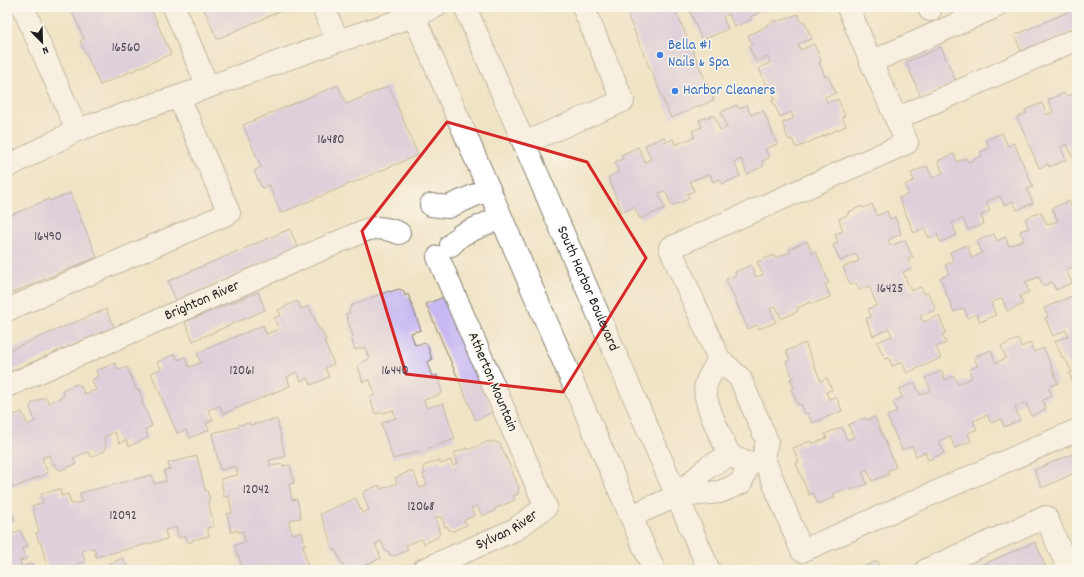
<svg xmlns="http://www.w3.org/2000/svg" width="1084" height="577" font-family="Dekko,sans-serif">
<style>
.building{fill:#c7b7f2}
.lines{fill:none;stroke-linecap:round;stroke-linejoin:round}
.minor-casing{stroke:#868071;stroke-width:24}
.major-casing{stroke:#868071;stroke-width:24}
.minor{stroke:#fff;stroke-width:22}
.major{stroke:#fff;stroke-width:22}
.marked{fill:none;stroke:#d62828;stroke-width:3;stroke-linejoin:round}
.shop-dot{fill:#3f7fe0;stroke:#fbf7ec;stroke-width:1.5}
.labels{text-anchor:middle;dominant-baseline:central;stroke-width:3;stroke-linejoin:round;paint-order:stroke}
.number-label{font-size:13px;fill:#474352}
.shop-label{font-size:15px;fill:#366cbe;stroke:#fbf7ec;text-anchor:start}
.street-label{font-size:15px;fill:#1c1c1c;stroke:#fbf7ec}
</style>
<rect width="100%" height="100%" fill="#fbf7ec"/>
<filter id="ink" filterUnits="userSpaceOnUse"><feTurbulence type="fractalNoise" baseFrequency=".025" numOctaves="2"/><feDisplacementMap in="SourceGraphic" scale="8" xChannelSelector="R" yChannelSelector="G"/><feConvolveMatrix kernelMatrix="1 2 1 2 8 2 1 2 1" color-interpolation-filters="sRGB"/></filter>
<filter id="wash" filterUnits="userSpaceOnUse"><feTurbulence type="fractalNoise" baseFrequency=".012" numOctaves="4" result="noise"/><feDisplacementMap in="SourceGraphic" scale="16" xChannelSelector="R" yChannelSelector="G"/><feGaussianBlur stdDeviation="0.9" result="paint"/><feColorMatrix in="noise" values="0 0 0 0 0 0 0 0 0 0 0 0 0 0 0 0 0 1.4 0 .05"/><feComposite in="paint" operator="in"/></filter>
<g filter="url(#wash)">
<rect width="100%" height="100%" fill="#f0e4c6"/>
<g id="blocks">
<g class="building">
<path d="M70 7H150L171 54 100 85 80 41 84 39Z"/>
<path d="M203 7H284L285 9 217 39Z"/>
<path d="M624 7H674L714 100 671 118Z"/>
<path d="M688 7H779L766 12 765 10 750 17 751 20 734 27 729 14 723 17 728 29 702 40Z"/>
<path d="M1077 8V29L1022 53 1015 35Z"/>
<path d="M798 14 801 22 804 21 812 39 798 44 800 50 814 44 821 61 819 62 825 77 828 76 836 93 825 97 827 103 838 99 845 116 842 117 846 126 796 148 792 139 789 140 782 123 794 118 791 112 780 117 772 100 775 99 769 84 766 85 759 68 770 63 768 57 756 62 749 46 752 44 748 35 762 29V28L767 26 766 25 776 20V22L783 19V20Z"/>
<path d="M941 47 956 82 921 97 906 62Z"/>
<path d="M338 85 346 104 389 86 418 155 281 213 269 185 262 188 254 171 261 167 243 125Z"/>
<path d="M1077 92V156L1073 158 1067 144 1061 147 1066 160 1049 167 1048 164 1039 168 1017 117 1027 113 1025 110 1042 103 1047 115 1053 112 1048 100 1064 93 1066 96Z"/>
<path d="M737 105 739 109 747 105 751 115 763 110 777 144 765 149 769 158 762 161 764 166 747 174 741 159 734 162 740 176 722 184 720 179 713 182 710 174 690 181 694 191 687 194 689 199 672 206 665 191 659 193 665 208 640 219 634 207 622 212 608 177 619 172 615 162 623 159 621 155 638 147 645 162 651 159 645 145 664 137 666 142 673 139 675 145 695 137 692 131 702 127 699 120 714 115 720 130 727 127 721 112Z"/>
<path d="M1002 133 1008 146 1014 143 1033 187 1027 189 1033 203 1017 210 1013 201 1004 205 1000 196 986 202 990 211 981 215 984 224 968 230 963 218 952 223 957 235 940 242 937 234 929 238 924 228 914 233 899 198 909 194 905 185 914 181 911 173 927 166 932 178 943 173 938 161 954 154 957 162 966 158 968 162 982 156 980 152 989 148 986 140Z"/>
<path d="M70 193 97 257 7 295V217L49 199 50 201Z"/>
<path d="M1069 201 1072 209 1077 207V265L1066 270 1072 283 1056 290 1052 282 1043 286 1039 277 1025 282 1029 292 1020 296 1023 304 1007 311 1002 298 991 303 996 315 980 322 977 314 968 318 964 308 954 312 940 278 949 274 945 265 953 261 950 252 967 245 972 258 982 253 977 241 994 234 997 241 1005 237 1009 246 1024 240 1020 231 1029 228 1025 219 1041 212 1047 225 1058 221 1052 208Z"/>
<path d="M872 204 877 216 887 211 890 219 895 217 901 234 888 240 891 246 905 240 913 258 908 259 912 268 903 272 911 291 921 287 924 294 928 292 936 310 920 316 923 322 939 316 946 333 942 335 946 343 936 347 941 358 907 373 902 362 892 366 889 358 885 359 877 342 892 336 889 329 873 336 866 319 871 317 868 309 877 305 869 286 859 290 856 283 850 285 843 267 859 261 856 254 840 261 833 245 838 243 835 234 843 231 839 219 849 214 848 212 862 206 863 208Z"/>
<path d="M290 229 298 248 176 300 168 281Z"/>
<path d="M807 241 812 254 816 252 829 283 825 284 830 297 812 304 811 302 797 308 798 311 781 319 776 306 770 309 776 322 759 329 757 325 748 329 726 279 736 275 735 272 751 265 756 277 763 275 757 262 774 255 775 258 791 252 789 249Z"/>
<path d="M399 289 404 291 405 296 408 294 421 330 411 333 415 345 424 343 427 344 432 360 427 362 432 377 437 375 442 392V393L436 396 424 400 427 408 443 403 455 439 429 448V450L419 453 418 451 393 459 381 423 396 418 393 410 383 413 382 412 376 414 375 413 370 397 375 395 370 380 363 382 358 367 361 363 369 359 365 347 355 350 351 337H353L346 314 350 313 349 311 352 305 359 303V302L389 291 390 292Z"/>
<path d="M258 292 265 310 193 341 185 322Z"/>
<path d="M1077 294V392L1069 373 1072 372 1065 358 1063 359 1055 341 1068 336 1066 330 1053 336 1045 318 1048 317 1044 308Z"/>
<path d="M444 297 493 412 476 420 426 304Z"/>
<path d="M297 301 301 309 309 306 319 330 321 329 326 340 324 341 334 364 325 368 329 377 311 385 308 378 301 381 297 372 287 377 290 386 223 414 220 406 208 410 213 420 206 423 209 430 190 438 186 430 177 433 151 373 161 369 157 362 175 354 178 360 185 357 189 367 201 363 197 353 263 325 266 334 279 329 274 318 281 315 278 310Z"/>
<path d="M106 309 114 327 7 373V351Z"/>
<path d="M1018 339 1021 347 1030 343 1034 352 1044 348 1058 383 1048 387 1052 396 1043 400 1046 409 1031 416 1026 402 1015 407 1020 420 1004 427 1001 419 991 423 987 415 973 421 977 429 968 433 971 441 955 448 950 436 939 441 944 453 928 460 925 452 916 456 912 446 902 450 887 416 897 412 893 402 902 398 899 389 915 383 920 395 931 390 925 378 942 371 945 380 954 376 958 384 972 378 969 370 978 366 974 357 991 350 996 363 1006 358 1001 346Z"/>
<path d="M805 343 821 381 827 378 832 390 826 392 829 399 836 396 842 411 812 423 808 413 805 414 801 404 798 405 791 389 794 388 790 379 793 378 786 362 790 360 786 351Z"/>
<path d="M115 363 118 370 127 367 137 391 139 390 143 401 142 402 152 426 145 429 148 438 129 446 126 440 119 443 115 432 104 437 106 446 105 451 91 457 88 452 73 458 76 464 61 470 57 468 56 464 53 465 49 455 42 458 48 473 13 488 7 473V418L22 412 28 425 35 421 30 407 32 403 46 397 49 403 64 396 62 390 77 384 81 386 84 394 96 390 92 380 98 377 96 371Z"/>
<path d="M875 417 896 467 887 471 889 474 872 481 867 469 862 472 867 484 850 490 849 487 833 494 835 497 818 504 813 493 809 495 796 463 799 462 793 448 811 441 812 444 827 438 825 434 842 427 847 440 854 437 848 425 865 418 866 420Z"/>
<path d="M277 419 285 457 269 460 270 466 283 464V466L290 465 294 483 289 484 292 500 297 499 301 518 293 519V520L289 521 292 534 302 532 305 545H303L308 569H305V570H242L239 556H237L235 545 245 542 243 531 238 532V530L231 532 227 514 232 513 229 496 224 497 221 479 227 478V477L238 475 236 466 220 470 212 433 238 427V425L250 423V425Z"/>
<path d="M489 441 490 443 494 441 500 444 519 487 518 494 513 496 515 500 494 509 495 511 482 516 477 505 471 508 474 516 464 520 467 525 453 531 449 530 447 526 445 527 441 516 435 518 439 529H438L440 533 438 537 424 544 422 539 406 545 408 550 395 556 390 555 388 551 386 552 381 541 375 544 381 558 354 570H345L335 549 333 550 329 541 331 540 320 514 356 498 362 513 369 510 363 494 365 491 379 485 381 489 397 483 395 478 410 471 414 473 420 488 427 485 423 474H425L423 469 424 466 439 460 441 464 450 460 453 466 458 463 454 453 467 448 468 450Z"/>
<path d="M1077 452V472L1042 488 1034 470Z"/>
<path d="M197 456 205 490H207L210 500 208 501 214 526 207 528 209 536 192 540 193 541 188 543 186 536 179 538 176 527 165 530 167 539 96 557 94 548 82 551 85 562 78 563 80 570H59L58 566 48 569 41 543H39L36 533 39 532 32 506 43 503 41 494 60 489 61 496 68 494 71 504 82 502 80 493 152 475 154 484 166 481 164 471 170 469 168 463Z"/>
<path d="M9 503 15 521 9 523V524L7 525V504Z"/>
<path d="M20 530 28 547 22 549 26 559 20 561 22 567 32 563 35 570H7V534L12 532 13 534Z"/>
<path d="M1035 542 1047 570H970Z"/>
<path d="M123 558 128 570H94Z"/>
<path d="M877 561 881 570H855Z"/>
</g>
</g>
</g>
<g filter="url(#ink)">
<use href="#blocks" fill-opacity="0" stroke="#868071" stroke-width="1"/>
<g class="lines">
<defs>
<g id="minor">
<path d="M23 7 77 130"/>
<path d="M174 7 208 87"/>
<path d="M323 7 338 41"/>
<path d="M848 7 871 62 995 7"/>
<path d="M929 7 930 10"/>
<path d="M871 62 907 143 670 248 719 359 740 378 767 441 763 457 802 551 1077 430"/>
<path d="M896 119 1077 39"/>
<path d="M524 143 623 101 583 7"/>
<path d="M7 167 77 130 208 87 338 41 414 16 435 7"/>
<path d="M431 205 448 207 489 189"/>
<path d="M451 245 461 235 501 217"/>
<path d="M7 310 229 213 179 97"/>
<path d="M719 359C715 367 709 376 706 384 701 400 723 440 730 456"/>
<path id="s1" d="M7 386 366 230C377 226 388 229 399 233"/>
<path d="M677 496 709 466 730 456 743 461"/>
<path d="M631 516 677 496 720 492 741 483 749 463"/>
<path id="s2" d="M423 570 514 530 546 507 438 257"/>
<path d="M926 570 1046 517 1069 570"/>
</g>
<g id="major">
<path d="M410 7 654 570"/>
<path id="s3" d="M465 7 709 570"/>
</g>
</defs>
<use href="#minor" class="minor-casing"/>
<use href="#major" class="major-casing"/>
<use href="#minor" class="minor"/>
<use href="#major" class="major"/>
</g>
</g>
<path d="M0 0H1084V577H0ZM447 122 587 162 646 258 563 392 406 374 362 231Z" fill="#f0e4c6" fill-opacity=".55" fill-rule="evenodd"/>
<path class="marked" d="M447 122 587 162 646 258 563 392 406 374 362 231Z"/>
<g class="shop-dot">
<circle cx="660" cy="55" r="4"/>
<circle cx="675" cy="91" r="4"/>
</g>
<g class="labels">
<g class="number-label">
<text x="126" y="48">16560</text>
<text x="331" y="140">16480</text>
<text x="48" y="237">16490</text>
<text x="890" y="289">16425</text>
<text x="242" y="371">12061</text>
<text x="395" y="371">16440</text>
<text x="256" y="490">12042</text>
<text x="421" y="507">12068</text>
<text x="123" y="516">12092</text>
</g>
<g class="shop-label">
<text x="668" y="46">Bella #1<tspan x="668" dy="17">Nails &amp; Spa</tspan></text>
<text x="683" y="91">Harbor Cleaners</text>
</g>
<g class="street-label">
<text stroke="none"><textPath href="#s3" startOffset="307">South Harbor Boulevard</textPath></text>
<text stroke="none"><textPath href="#s1" startOffset="213">Brighton River</textPath></text>
<text transform="translate(492 382) rotate(67)">Atherton Mountain</text>
<text stroke="none"><textPath href="#s2" startOffset="93">Sylvan River</textPath></text>
</g>
</g>
<rect width="1084" height="577" fill="none" stroke="#fbf7ec" stroke-width="24"/>
<g transform="translate(42 42) rotate(157)" stroke="#fbf7ec" stroke-width="3" paint-order="stroke">
<path d="M0-3L7 15L0 10L-7 15Z" fill="#1c1c1c"/>
<text y="-6" font-size="11" font-weight="bold" text-anchor="middle" fill="#1c1c1c">N</text>
</g>
</svg>
